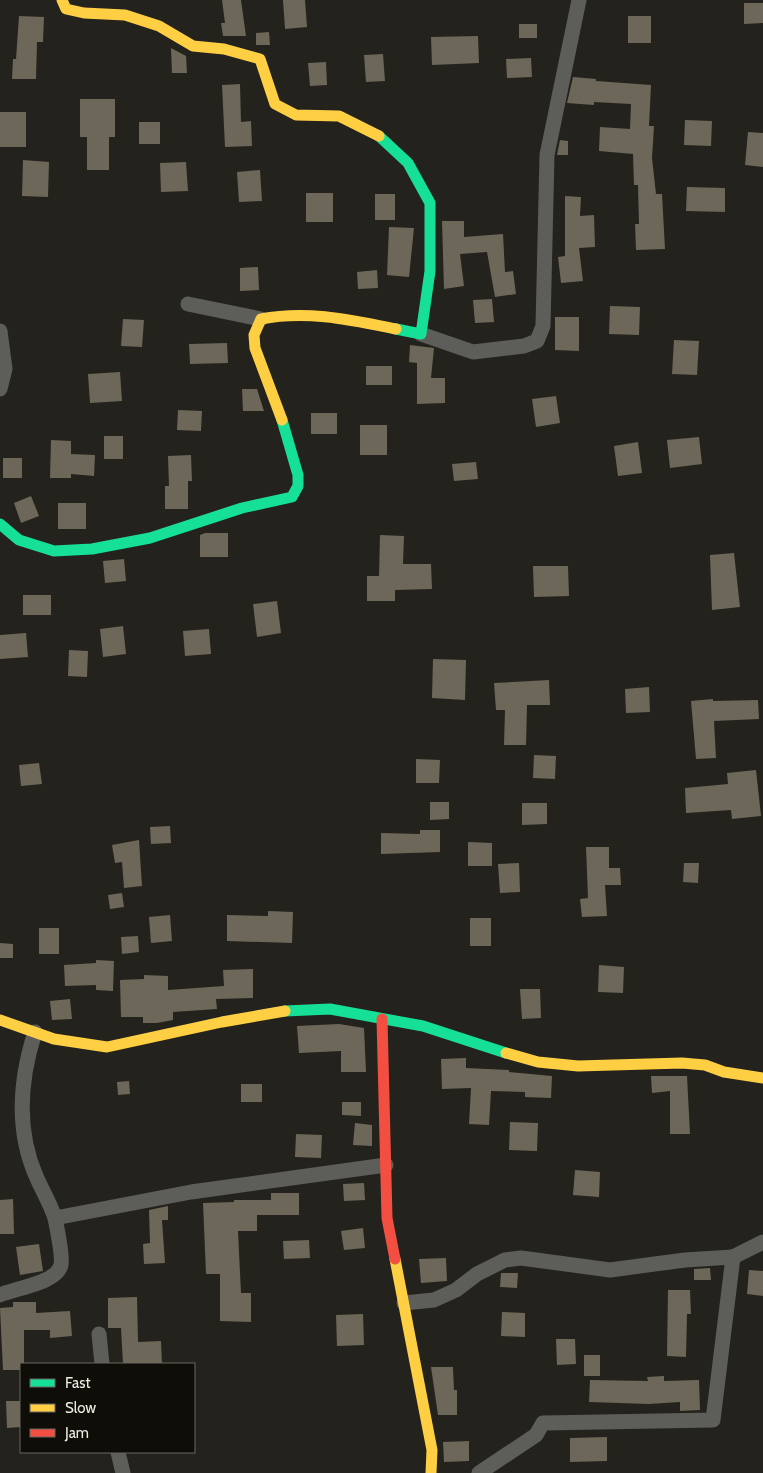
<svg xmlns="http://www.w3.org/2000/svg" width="763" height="1473" font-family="Cabin,sans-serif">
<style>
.building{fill:#6c6758}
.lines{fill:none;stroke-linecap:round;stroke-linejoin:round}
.street{stroke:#5d5d5a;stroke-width:15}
.fast{stroke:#16e098;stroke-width:11}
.slow{stroke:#ffcf43;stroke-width:11}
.jam{stroke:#f24e42;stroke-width:11}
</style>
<rect width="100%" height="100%" fill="#24221c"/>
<g class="building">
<path d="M222 0H241L246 36H223L221 23H225Z"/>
<path d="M283 0H305L307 27 285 29Z"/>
<path d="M744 3H763V23L744 24Z"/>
<path d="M19 16 44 17 43 42H37L36 79H12L13 59H16Z"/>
<rect x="628" y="16" width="23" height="27"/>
<rect x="519" y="24" width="18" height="14"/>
<path d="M269 32 270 45H256V33Z"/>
<path d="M478 36 479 63 432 65 431 37Z"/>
<path d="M171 48 186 56 187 73H172Z"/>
<path d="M383 54 385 81 366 82 364 55Z"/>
<path d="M531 58 532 77 507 78 506 59Z"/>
<path d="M326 62 327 85 310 86 308 63Z"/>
<path d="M573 77 596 79V81L651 85 649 126H654L652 158 656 194H662L665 249 636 250 635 224H639L638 185H634L633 154 599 151 600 127 630 129 631 104 594 102V105L567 103Z"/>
<path d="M240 84 241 122 251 121 252 146 225 147 222 85Z"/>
<path d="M80 99H115V137H109V170H87V137H80Z"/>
<rect x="0" y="112" width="26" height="35"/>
<path d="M685 120 712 121 711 146 684 145Z"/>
<rect x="139" y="122" width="21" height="22"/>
<path d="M748 132 763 133V167L745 165Z"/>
<path d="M560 140 568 141V155H557Z"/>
<path d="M23 160 49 162 48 197 22 196Z"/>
<path d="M186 162 188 191 161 192 160 163Z"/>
<path d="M260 170 262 201 239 202 237 172Z"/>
<path d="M687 187 725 188V212L686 211Z"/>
<rect x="306" y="193" width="27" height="29"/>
<rect x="375" y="194" width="20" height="26"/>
<path d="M565 196 581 197 580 216 594 215 595 247 579 248 583 281 561 283 558 257 565 256Z"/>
<path d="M442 221H464V237L503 234 505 272 513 271 516 294 495 297 487 252 460 254 464 286 444 289Z"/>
<path d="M389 227 414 228 409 277 387 275Z"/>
<path d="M258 267 259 290 240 291V268Z"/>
<path d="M377 270 378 288 358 289 357 272Z"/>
<path d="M492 299 494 322 475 323 473 300Z"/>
<path d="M610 306 640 307 639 335 609 334Z"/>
<path d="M555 317H579V351L555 350Z"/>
<path d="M123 319 144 320 142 347 121 346Z"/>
<path d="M674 340 699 341 697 375 672 374Z"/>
<path d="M227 343 228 363 190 364 189 344Z"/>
<path d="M410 345 434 348 431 378H445V403L417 404V363L409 362Z"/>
<rect x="366" y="366" width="26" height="19"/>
<path d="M120 372 122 401 90 403 88 374Z"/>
<path d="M242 389H257L264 411H243Z"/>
<path d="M556 396 560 423 536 427 532 399Z"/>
<path d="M178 410 202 411 201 431 177 430Z"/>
<rect x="311" y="413" width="26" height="21"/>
<rect x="360" y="425" width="27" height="30"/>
<rect x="104" y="436" width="19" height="23"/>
<path d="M699 437 702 464 670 468 667 440Z"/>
<path d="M51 440 71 441V454L95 455 94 476 71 474V478H50Z"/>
<path d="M638 442 642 473 618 476 614 446Z"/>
<path d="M191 455 192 481H188V509H165V486H169L168 456Z"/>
<rect x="3" y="458" width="19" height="20"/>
<path d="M476 462 478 479 454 481 452 464Z"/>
<path d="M31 496 39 516 21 523 14 503Z"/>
<rect x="58" y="503" width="28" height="26"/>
<path d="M205 533H228V557H200V535Z"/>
<path d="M380 535 404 536 403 564H431L432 589 395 590V601H367V576H379Z"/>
<path d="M734 553 740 607 712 610 710 555Z"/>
<path d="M124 559 126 581 105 583 103 561Z"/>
<path d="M533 566H568L569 596 534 597Z"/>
<rect x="23" y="595" width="28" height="20"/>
<path d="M277 601 281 633 257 637 253 604Z"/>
<path d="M123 626 126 654 103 657 100 629Z"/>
<path d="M209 629 211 654 185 656 183 631Z"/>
<path d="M26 633 28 657 0 659V635Z"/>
<path d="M69 650 88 651 87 677 68 676Z"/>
<path d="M433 659 466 660 465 700 432 698Z"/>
<path d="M549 680 550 705H527L526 745H504L505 710H496L494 683Z"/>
<path d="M649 687 650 712 626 713 625 689Z"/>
<path d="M713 699V701L758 700 759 719 714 721 716 758 696 759 691 701Z"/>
<path d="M534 755 556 756 555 779 533 778Z"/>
<path d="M416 759 440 760 439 783H416Z"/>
<path d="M39 763 42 784 21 786 19 765Z"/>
<path d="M756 770 761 816 732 819 731 810 686 813 685 788 728 784 727 773Z"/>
<path d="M430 802H449V819L430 820Z"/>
<path d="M522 803H547V824L522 825Z"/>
<path d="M170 826 171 843 151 844 150 827Z"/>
<path d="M420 830H440V852L381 854V833L420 834Z"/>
<path d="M139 840 142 886 124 888 122 862 115 863 112 845Z"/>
<path d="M468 842 492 843V866H468Z"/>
<path d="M586 847H609V868H620L621 885H605L607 916 582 917 580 899 588 898Z"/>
<path d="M519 863 520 892 500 893 498 864Z"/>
<path d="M684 863H699L698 883 683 882Z"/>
<path d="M122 893 124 907 110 909 108 895Z"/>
<path d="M268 911 293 912 292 943 227 941V915L268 916Z"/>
<path d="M170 915 172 941 151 943 149 917Z"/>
<rect x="470" y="918" width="21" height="28"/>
<rect x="39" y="928" width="20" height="26"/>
<path d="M138 936 139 952 122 954 121 937Z"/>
<path d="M0 943 13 944V958H0Z"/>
<path d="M96 960 114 961 113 991 96 990V985L65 986 64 965 96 963Z"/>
<path d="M599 965 624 967 623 993 598 992Z"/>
<path d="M253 969V998L216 999 217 1009 173 1012V1020L157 1023H143V1017H121L120 980 144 979V975L168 976V990L224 986 223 970Z"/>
<path d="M520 989H540L541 1018 522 1019Z"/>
<path d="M70 999 72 1019 52 1020 50 1001Z"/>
<path d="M339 1024 364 1028 366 1072H341V1051L299 1053 297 1026Z"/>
<path d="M466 1058V1068L509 1070V1072L552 1076 551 1098 525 1097V1092L491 1091 489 1125 469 1124 471 1088 442 1089 441 1059Z"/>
<path d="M651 1076H687L690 1134H670V1091L652 1093Z"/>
<path d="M129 1081 130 1094 118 1095 117 1082Z"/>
<rect x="241" y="1084" width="21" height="18"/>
<path d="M342 1102H361V1116L342 1115Z"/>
<path d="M510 1122 538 1123 537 1151 509 1150Z"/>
<path d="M355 1123 372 1125V1146L353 1145Z"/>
<path d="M296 1134 322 1135 321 1158 295 1157Z"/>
<path d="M575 1170 600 1172 599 1197 573 1195Z"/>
<path d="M364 1183 365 1200 344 1201 343 1184Z"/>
<path d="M271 1193H299V1215H257V1231H238L241 1293H251V1322L220 1321V1274H206L203 1203 234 1202V1200H271Z"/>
<path d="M13 1199 14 1234H0V1200Z"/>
<path d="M168 1206V1220H162L165 1263 144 1264 143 1244 150 1243 149 1210Z"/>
<path d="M363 1228 365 1248 344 1250 341 1231Z"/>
<path d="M309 1240 310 1258 284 1259 283 1241Z"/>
<path d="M39 1244 43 1271 20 1275 16 1247Z"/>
<path d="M446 1258 447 1281 421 1283 419 1259Z"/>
<path d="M710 1268 711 1280H694V1269Z"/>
<path d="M749 1270 763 1271V1296L747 1294Z"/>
<path d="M501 1273H518L517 1288 500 1287Z"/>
<path d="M668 1290H690L691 1314H687L686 1357 667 1356Z"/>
<path d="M137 1297 138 1342 161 1341 162 1364H123L121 1328H108V1298Z"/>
<path d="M13 1302H36V1313L70 1311 72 1336 50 1338V1330H24V1364H21V1370H3L0 1308 13 1307Z"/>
<path d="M502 1312 525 1313V1337L501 1336Z"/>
<path d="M363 1314 364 1345 337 1346 336 1315Z"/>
<path d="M556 1339H575L576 1364 557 1365Z"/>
<rect x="584" y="1355" width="16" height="21"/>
<path d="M431 1367H453L454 1390H457V1415H438Z"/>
<path d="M664 1376V1381L699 1380 700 1410 680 1411V1402L649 1404 589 1402 590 1380 648 1381 647 1377Z"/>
<path d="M6 1401H21V1427L7 1428Z"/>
<path d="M607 1437V1461L570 1462V1438Z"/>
<path d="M469 1441V1461L444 1462 443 1442Z"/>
</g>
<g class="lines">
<g class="street">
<path d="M188 304 261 319"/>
<path d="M0 331 5 369 0 389"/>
<path d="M421 334 473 352 524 346 537 341 543 326 547 155 579 0"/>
<path d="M35 1032C20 1079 16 1130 36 1176 42 1190 50 1203 55 1218"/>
<path d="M0 1295C16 1288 57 1283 61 1265 63 1255 57 1229 55 1218L191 1192 386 1165"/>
<path d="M404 1303 434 1300 456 1290 477 1274 505 1260 521 1258 610 1270 685 1260 733 1257"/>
<path d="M99 1334 102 1364"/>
<path d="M118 1452 123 1473"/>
<path d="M479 1473 536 1435 543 1423 713 1420 733 1257 763 1242"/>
</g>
<g class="fast">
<path d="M379 136 408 163 430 203V271L421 334 396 329"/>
<path d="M0 524 19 540 54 551 92 549 150 538 242 508 292 497 298 486V475L282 420"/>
<path d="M285 1011 330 1009 423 1026 506 1053"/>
</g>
<g class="slow">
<path d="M62 0 66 9 84 13 125 15 159 26 193 46 224 49 260 59 275 104 296 115 339 116 379 136"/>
<path d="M282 420 255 348 254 335 261 319C307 310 351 320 396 329"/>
<path d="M0 1020 54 1039 107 1047 222 1022 285 1011"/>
<path d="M506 1053 538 1062 578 1066 682 1063 705 1065 724 1072 763 1078"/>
<path d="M395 1259 432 1450 431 1473"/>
</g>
<path class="jam" d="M382 1019 387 1218 395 1259"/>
</g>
<rect x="20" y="1363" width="175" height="90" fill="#0f0d08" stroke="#696660"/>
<rect x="30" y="1379" width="25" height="8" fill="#16e098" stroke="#696660"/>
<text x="65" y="1388" font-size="15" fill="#efece4">Fast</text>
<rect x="30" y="1404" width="25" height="8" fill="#ffcf43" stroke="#696660"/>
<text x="65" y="1413" font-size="15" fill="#efece4">Slow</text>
<rect x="30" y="1429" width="25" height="8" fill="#f24e42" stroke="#696660"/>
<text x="65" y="1438" font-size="15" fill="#efece4">Jam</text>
</svg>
